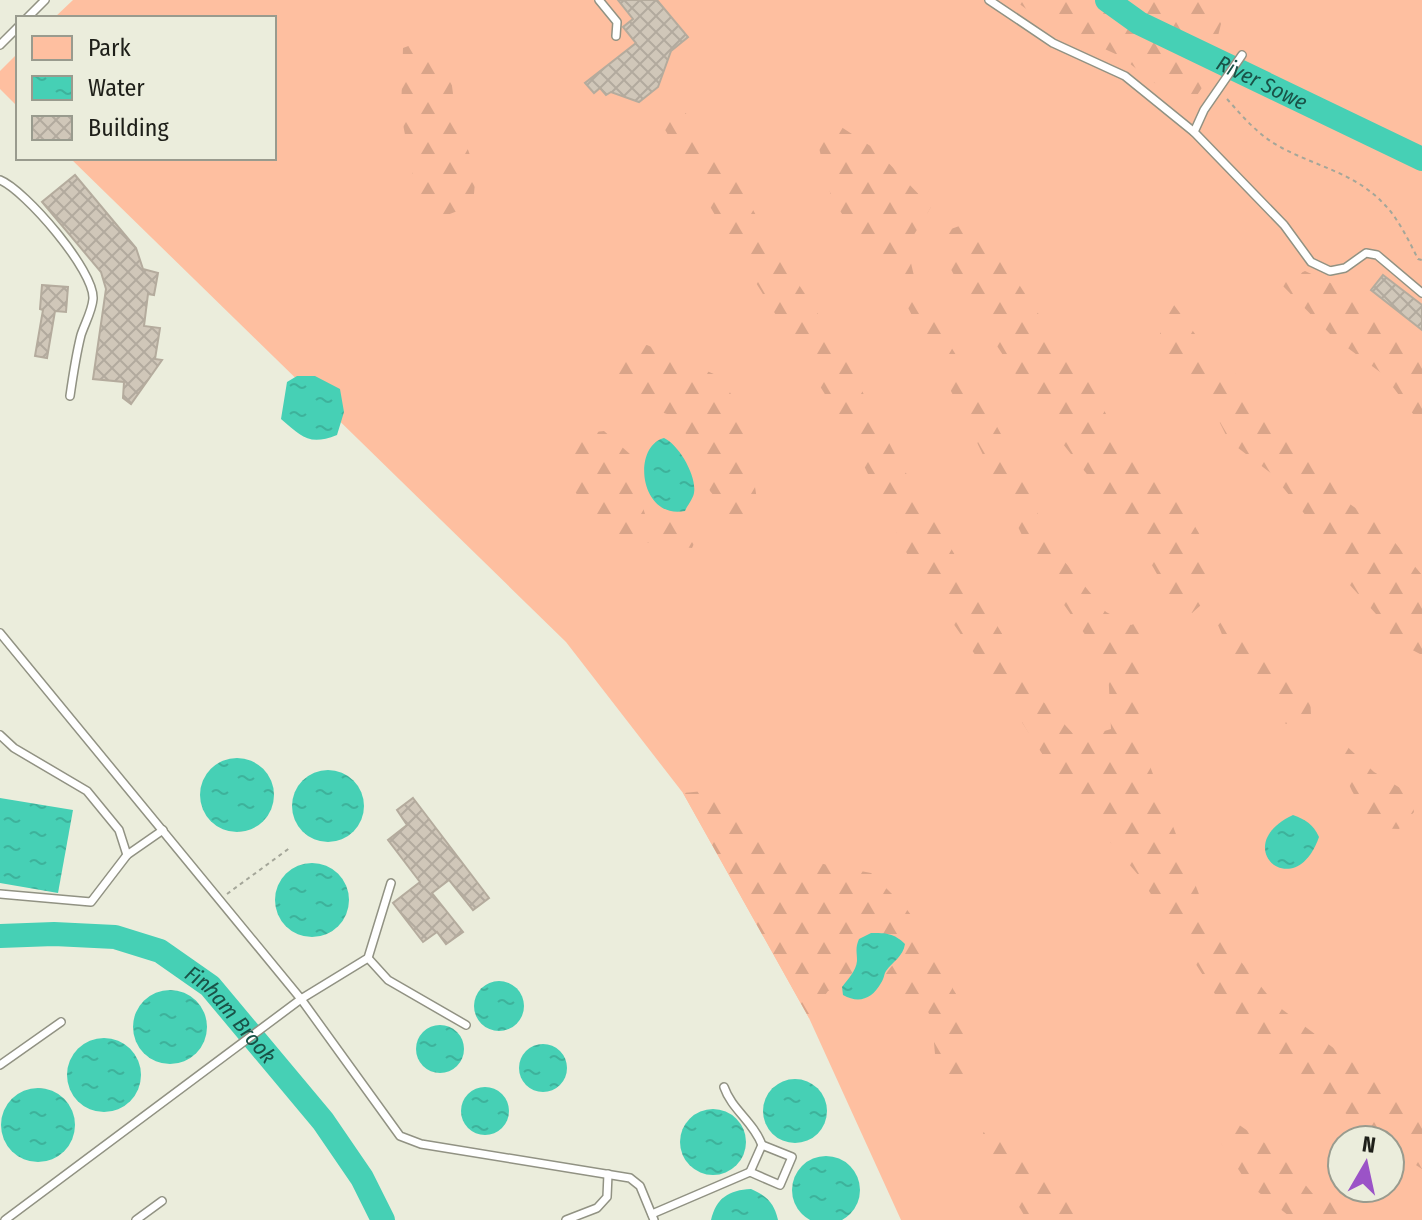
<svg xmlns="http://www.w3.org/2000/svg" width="1422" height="1220" font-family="'Fira Sans Condensed',sans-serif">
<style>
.green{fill:#febfa0;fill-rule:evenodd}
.forest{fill:url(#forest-firs)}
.water{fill:url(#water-ripples)}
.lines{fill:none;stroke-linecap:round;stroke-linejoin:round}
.river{stroke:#46d0b5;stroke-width:24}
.building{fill:url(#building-cross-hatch);stroke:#b4ab9d;stroke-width:2}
.lane-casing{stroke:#919283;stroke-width:10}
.path{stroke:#a4a699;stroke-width:2;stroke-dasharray:4 4;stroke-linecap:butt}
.lane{stroke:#fff;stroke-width:7}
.labels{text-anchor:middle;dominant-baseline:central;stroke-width:7;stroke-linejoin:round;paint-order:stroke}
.water-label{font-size:22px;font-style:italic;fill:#195247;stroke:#ebeddc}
</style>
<defs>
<pattern id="forest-firs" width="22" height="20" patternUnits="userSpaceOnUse" patternTransform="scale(2)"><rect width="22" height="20" fill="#febfa0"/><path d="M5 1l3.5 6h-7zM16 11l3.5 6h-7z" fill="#d9a489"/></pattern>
<pattern id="water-ripples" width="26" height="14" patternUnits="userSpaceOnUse" patternTransform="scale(2)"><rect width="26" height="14" fill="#46d0b5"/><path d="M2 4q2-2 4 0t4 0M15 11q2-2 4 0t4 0" fill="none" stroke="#3db29b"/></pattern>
<pattern id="building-cross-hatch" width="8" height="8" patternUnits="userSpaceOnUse" patternTransform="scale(2)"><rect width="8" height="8" fill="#d0c7b9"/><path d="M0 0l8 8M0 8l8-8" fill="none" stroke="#b2aa9e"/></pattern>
</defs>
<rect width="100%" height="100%" fill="#ebeddc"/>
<g class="green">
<path d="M73 0H1422V1220H901L809 1018 683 793 566 642 70 158H274V18H54ZM1342 1140H1390V1188H1342Z"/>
<path d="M18 53V107L0 89V71Z"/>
</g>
<g class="forest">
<path d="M1014 0H1212L1224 12 1207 80 1188 109 1120 56 1043 21Z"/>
<path d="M430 38 451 78 456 118 476 171 473 205 442 217 417 196 401 114 403 48Z"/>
<path d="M668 94 702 131 734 176 771 242 837 343 897 458 1041 699 1078 739 1111 729 1108 667 1038 568 970 428 903 298 832 200 818 144 832 121 875 149 931 207 907 246 918 293 975 386 1028 484 1046 539 1106 612 1131 625 1147 619 1146 647 1137 698 1143 748 1210 923 1275 1004 1388 1089 1422 1103V1169L1390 1148V1140L1376 1139 1313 1086 1215 994 1140 877 1064 788 1018 716 913 566 844 425 732 244 664 128Z"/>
<path d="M968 223 1002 258 1036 311 1076 357 1126 452 1170 483 1216 563 1211 596 1192 613 1161 610V581L1133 532 1059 439 971 307 937 243 948 230Z"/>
<path d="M1305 271 1365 299 1411 340 1422 345V426L1384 375 1333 337 1280 283Z"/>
<path d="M1174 305 1206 349 1246 383 1331 466 1347 502 1381 526 1422 575V655L1395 641 1376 614 1349 584 1320 533 1272 474 1229 441 1199 381 1160 357V318Z"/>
<path d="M647 345 723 378 745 423 760 519 734 520 710 491 679 418 649 408 614 376 618 349Z"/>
<path d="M604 431 631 455 634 480 645 514 686 523 698 535 692 548 649 543 604 531 573 489 559 436Z"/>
<path d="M1228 615 1239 621 1277 660 1288 680 1310 694 1311 715 1286 724 1268 707 1253 671 1233 660 1218 625Z"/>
<path d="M1336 736 1374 772 1410 794 1414 812 1399 829 1374 828 1352 791 1331 746Z"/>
<path d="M725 789 753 828 791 867 813 862 871 873 905 907 944 959 953 989 966 1010 975 1038 963 1079 945 1077 935 1054 932 1021 924 1002 904 996 883 981C887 967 902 960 905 944L898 937 855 949 857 960 854 970 842 987 828 991 809 1018 683 793Z"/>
<path d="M996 1120 1086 1220H1027L997 1170 983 1133Z"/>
<path d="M1235 1122 1278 1152 1313 1194 1369 1220 1293 1219 1248 1184 1221 1143Z"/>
</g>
<g class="water">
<path d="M297 376H315L340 389 344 412 337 435C309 446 302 437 281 419L287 382Z"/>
<path d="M664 438C679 445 697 476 694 493 693 499 687 506 685 511 640 520 631 447 664 438Z"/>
<circle cx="237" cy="795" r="37"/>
<circle cx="328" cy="806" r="36"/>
<path d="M0 798 73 810 58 893 0 883Z"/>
<path d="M1293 815C1306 820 1313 824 1319 837 1295 906 1227 846 1293 815Z"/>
<circle cx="312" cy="900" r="37"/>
<path d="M871 933C886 933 894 933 905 944 903 957 893 961 886 971 884 974 884 979 881 983 872 999 859 1004 843 995L842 987C848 979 856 971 857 961 857 952 855 948 859 939Z"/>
<circle cx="499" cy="1006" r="25"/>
<circle cx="170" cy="1027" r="37"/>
<circle cx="440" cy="1049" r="24"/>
<circle cx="104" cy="1075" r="37"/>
<circle cx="543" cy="1068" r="24"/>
<circle cx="795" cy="1111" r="32"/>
<circle cx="485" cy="1111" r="24"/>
<circle cx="38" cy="1125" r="37"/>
<circle cx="713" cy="1142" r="33"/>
<circle cx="826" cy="1190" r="34"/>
<path d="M751 1189C767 1196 774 1203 778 1220H711C716 1198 729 1190 751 1189Z"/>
</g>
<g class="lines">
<g class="river">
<path id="s1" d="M1107 0 1139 23 1422 159"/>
<path id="s2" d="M0 936 54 934 115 937 160 951 210 986 323 1121 362 1178 383 1220"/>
</g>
</g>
<g class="building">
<path d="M618 0H657L688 37 671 51 658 87 639 102 611 92 606 95 600 88 594 93 585 83 636 43 623 27 633 19Z"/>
<path d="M75 175 136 248 143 269 158 273 154 295 148 294 144 326 160 328 155 359 162 360 131 404 123 398 124 382 93 379 106 289 101 272 42 202Z"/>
<path d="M1383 275 1422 305V330L1371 290Z"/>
<path d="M42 285 68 287 66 312 55 311 47 358 35 356 43 310 40 309Z"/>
<path d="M413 798 489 898 473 910 449 880 432 893 463 932 446 944 437 932 423 942 393 903 420 882 388 840 407 825 397 810Z"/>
</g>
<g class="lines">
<defs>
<g id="lane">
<path d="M599 0 617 22 616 36"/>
<path d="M989 0 1053 43 1125 76 1194 132 1284 225 1311 262 1330 271 1345 268 1366 253 1377 255 1422 293"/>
<path d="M27 18 45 0"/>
<path d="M0 45 18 27"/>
<path d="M1194 132 1204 110 1242 55"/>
<path d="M0 180C25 190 95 271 93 299 92 311 85 323 81 335 76 355 73 375 70 396"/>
<path d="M0 633 301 999 400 1136 421 1144 630 1178 640 1186 654 1220"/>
<path d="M0 735 14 748 87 791 119 830 127 855"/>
<path d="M0 894 91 902 127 855 163 830"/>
<path d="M368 958 388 980 466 1025"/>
<path d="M0 1065 61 1022"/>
<path d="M724 1087C732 1110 753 1121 762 1145"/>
<path d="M762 1145 792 1157 780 1185 750 1172Z"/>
<path d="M652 1214 750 1172"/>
<path d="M5 1220 301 999 368 958 391 883"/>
<path d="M136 1220 162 1201"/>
<path d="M566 1220 597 1208 607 1197 608 1174"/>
</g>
</defs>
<use href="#lane" class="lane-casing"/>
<g class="path">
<path d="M1227 99C1244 118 1259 136 1282 148 1316 166 1353 173 1381 201 1397 216 1408 239 1418 259L1422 260"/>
<path d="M227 894 291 847"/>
</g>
<use href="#lane" class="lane"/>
</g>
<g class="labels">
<g class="water-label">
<text stroke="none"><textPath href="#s1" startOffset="176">River Sowe</textPath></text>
<text stroke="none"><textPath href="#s2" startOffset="258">Finham Brook</textPath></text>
</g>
</g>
<rect x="16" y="16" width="260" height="144" fill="#ebeddc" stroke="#999b8e" stroke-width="2"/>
<rect x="32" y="36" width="40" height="24" fill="#febfa0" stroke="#999b8e" stroke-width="2"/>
<text x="88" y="56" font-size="24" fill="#1e1f19">Park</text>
<rect x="32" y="76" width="40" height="24" fill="url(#water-ripples)" stroke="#999b8e" stroke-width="2"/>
<text x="88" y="96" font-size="24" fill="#1e1f19">Water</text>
<rect x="32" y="116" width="40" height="24" fill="url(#building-cross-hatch)" stroke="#999b8e" stroke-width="2"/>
<text x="88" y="136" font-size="24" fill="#1e1f19">Building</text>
<g transform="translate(1366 1164) rotate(9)"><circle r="38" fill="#ebeddc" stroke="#999b8e" stroke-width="2"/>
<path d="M0-6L14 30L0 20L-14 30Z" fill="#9b53c7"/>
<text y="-12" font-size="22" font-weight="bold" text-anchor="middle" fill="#1e1f19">N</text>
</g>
</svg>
